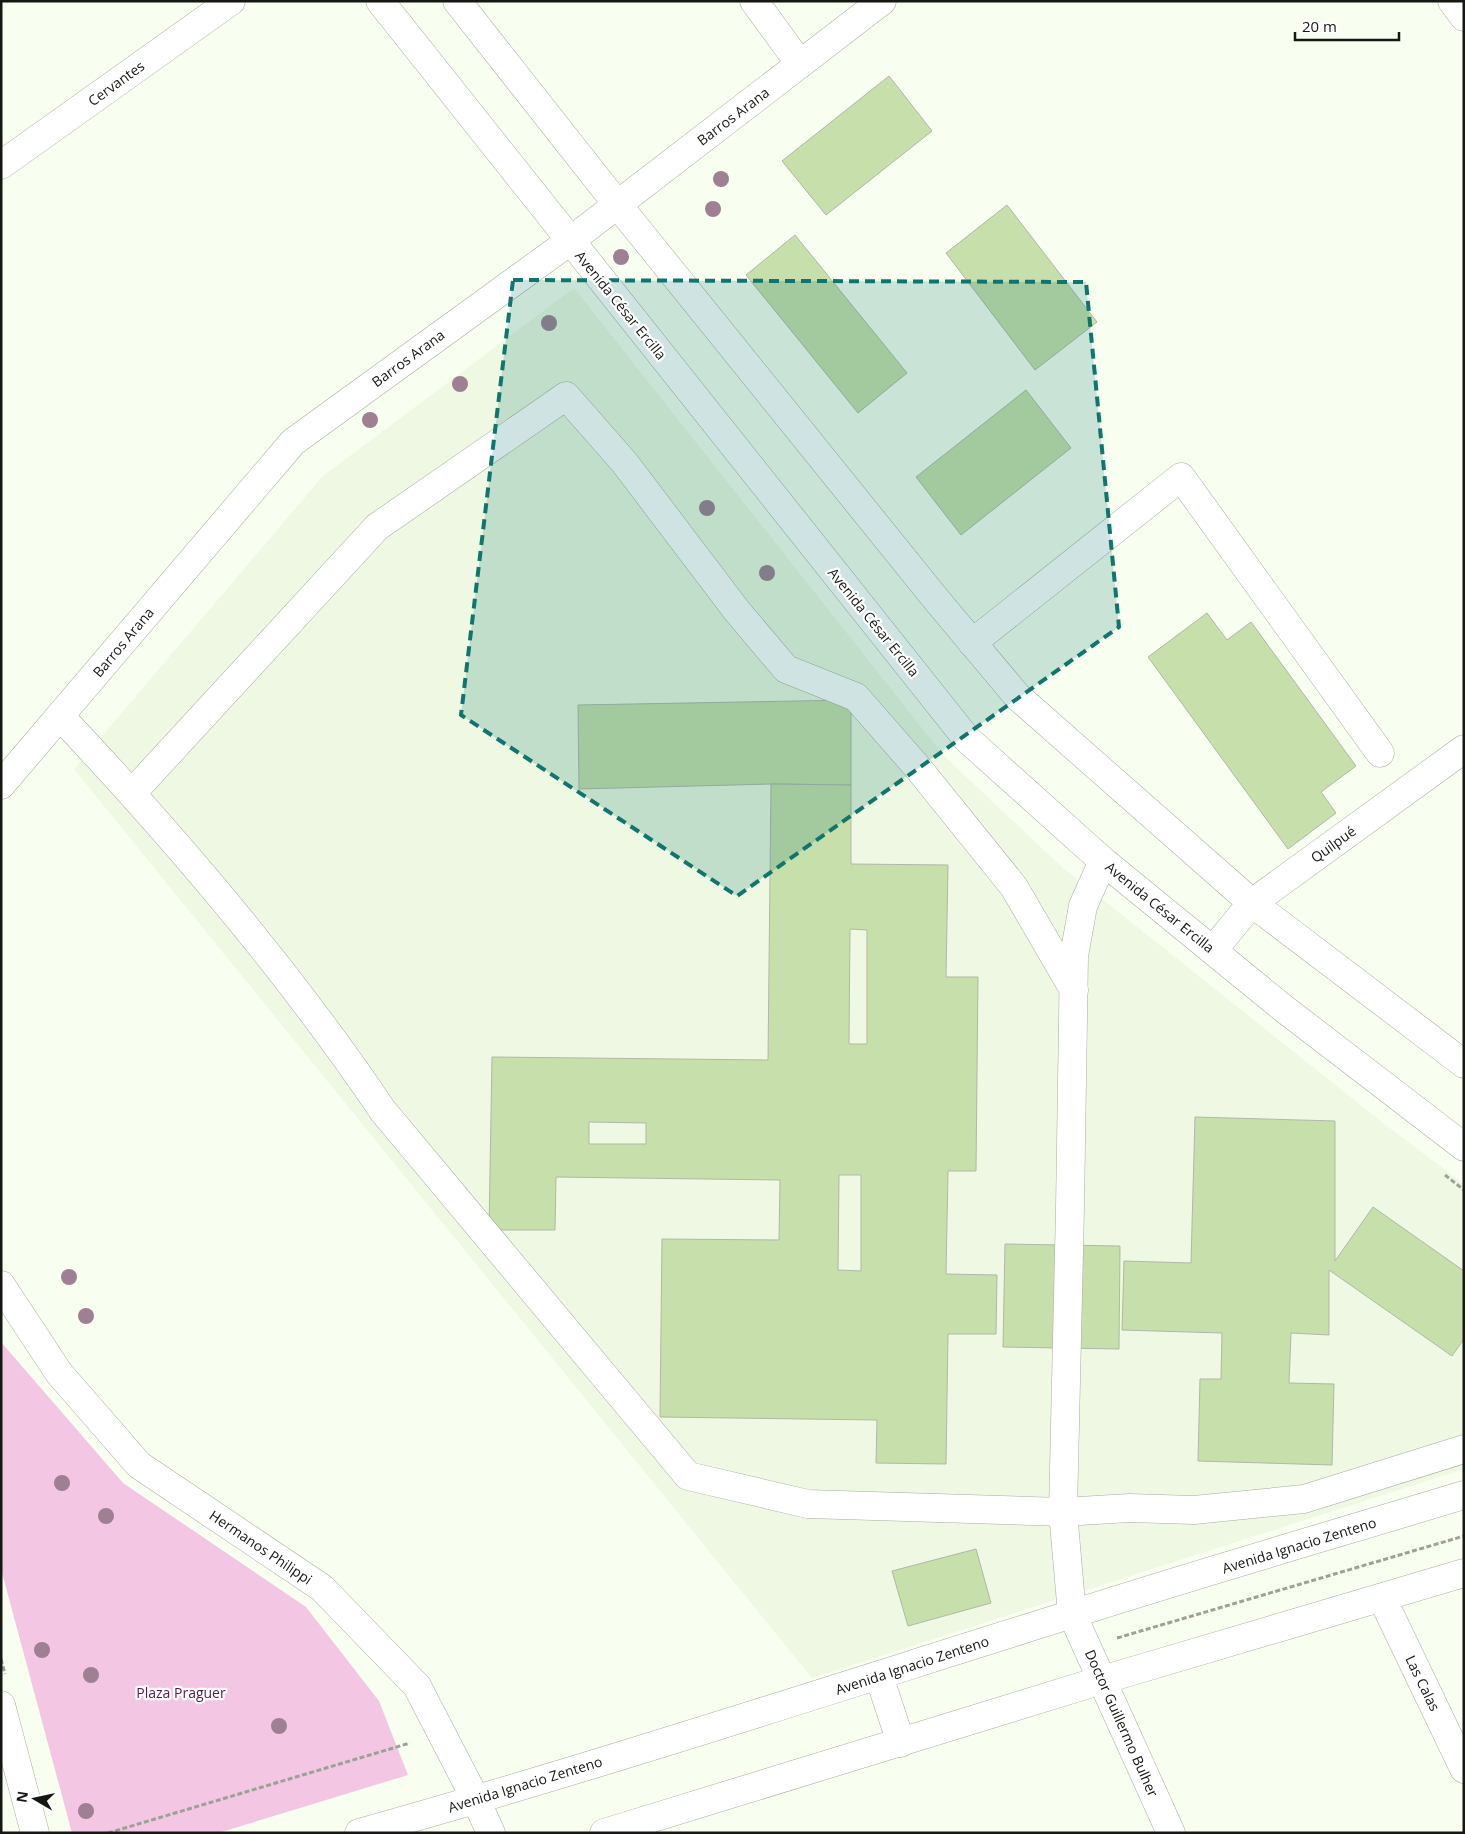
<svg xmlns="http://www.w3.org/2000/svg" width="1465" height="1834" font-family="'Open Sans',sans-serif">
<style>
.built{fill:#eef8e2}
.green{fill:#f3c6e4}
.building{fill:#c7dfaa;stroke:#b1b7a9;fill-rule:evenodd}
.lines{fill:none;stroke-linecap:round;stroke-linejoin:round}
.minor-casing{stroke:#a7aea0;stroke-width:29}
.major-casing{stroke:#a7aea0;stroke-width:29}
.path{stroke:#9ca196;stroke-width:3;stroke-dasharray:5 2.5;stroke-linecap:butt}
.minor{stroke:#fff;stroke-width:28}
.major{stroke:#fff;stroke-width:28}
.tree{fill:#9e8092}
.marked{fill:#0f766e;fill-opacity:0.2;stroke:#0f766e;stroke-width:4;stroke-dasharray:10 6;stroke-linejoin:round}
.labels{text-anchor:middle;dominant-baseline:central;stroke-width:4.5;stroke-linejoin:round;paint-order:stroke}
.street-label{font-size:14px;fill:#141712;stroke:#fff}
.park-label{font-size:14px;fill:#551946;stroke:#fff}
</style>
<rect width="100%" height="100%" fill="#f8fef0"/>
<path class="built" d="M574 288 944 756 1063 868 1387 1126 1464 1184V1469L812 1678 74 769 323 476Z"/>
<path class="green" d="M1 1342 123 1483 306 1607 379 1701 408 1775 218 1833H72L1 1569Z"/>
<g class="building">
<path d="M889 76 932 131 826 215 782 161Z"/>
<path d="M1007 205 1097 322 1035 370 946 253Z"/>
<path d="M795 235 907 373 858 413 746 275Z"/>
<path d="M1026 390 1071 448 961 535 916 477Z"/>
<path d="M1207 613 1227 640 1251 622 1356 766 1321 792 1336 813 1288 849 1148 657Z"/>
<path d="M851 700V785L771 784 579 789 578 705Z"/>
<path d="M771 784 851 785V864L948 865 946 977H978L976 1171H948L946 1274 997 1275 996 1334H948L946 1464 876 1463 877 1420 660 1417 662 1239 779 1240 780 1180 556 1177 555 1230H489L492 1057 768 1060ZM850 929 867 930V1044H849ZM589 1122 646 1123V1144H589ZM839 1175H861V1271L838 1270Z"/>
<path d="M1195 1117 1335 1121V1261L1373 1207 1464 1271V1339L1452 1356 1329 1270V1335L1291 1333 1289 1383 1334 1384 1332 1465 1198 1461 1200 1379H1221L1222 1333 1122 1330 1124 1261 1191 1263Z"/>
<path d="M1005 1244 1120 1246 1119 1349 1003 1347Z"/>
<path d="M976 1549 991 1603 908 1626 892 1571Z"/>
</g>
<g class="lines">
<defs>
<g id="minor">
<path d="M754 1 800 64"/>
<path d="M1452 1 1464 17"/>
<path d="M1 165 231 1"/>
<path d="M972 643 1181 477 1380 753"/>
<path d="M60 716C177 840 288 970 383 1111L688 1476 808 1504 1063 1512 1129 1508 1194 1510 1304 1499 1464 1449"/>
<path d="M1 785 293 442 570 241 882 1"/>
<path d="M132 793 377 527 566 396 624 462 737 611 786 669 856 697 918 768 1014 887 1074 990"/>
<path d="M1103 861 1083 906 1074 956 1070 1208 1063 1512 1072 1614 1171 1833"/>
<path d="M1213 950 1252 903 1464 749"/>
<path d="M1 1285 59 1373 139 1465 322 1588 417 1686 476 1800 491 1833"/>
<path d="M1382 1598 1464 1769"/>
<path d="M1 1705 35 1833"/>
</g>
<g id="major">
<path d="M380 1 967 739 1103 861 1283 1008 1464 1147"/>
<path d="M457 1 617 204 935 598 1017 696 1252 903 1464 1064"/>
<path d="M879 1676 901 1743"/>
<path d="M359 1833C598 1766 833 1689 1069 1615 1200 1573 1332 1535 1464 1495"/>
<path d="M604 1833 1102 1680 1464 1573"/>
</g>
</defs>
<use href="#minor" class="minor-casing"/>
<use href="#major" class="major-casing"/>
<g class="path">
<path d="M1445 1175 1464 1190"/>
<path d="M1117 1638 1464 1536"/>
<path d="M1 1659 5 1674"/>
<path d="M108 1833 410 1743"/>
</g>
<use href="#minor" class="minor"/>
<use href="#major" class="major"/>
</g>
<g class="tree">
<circle cx="721" cy="179" r="8"/>
<circle cx="713" cy="209" r="8"/>
<circle cx="621" cy="257" r="8"/>
<circle cx="549" cy="323" r="8"/>
<circle cx="460" cy="384" r="8"/>
<circle cx="370" cy="420" r="8"/>
<circle cx="707" cy="508" r="8"/>
<circle cx="767" cy="573" r="8"/>
<circle cx="69" cy="1277" r="8"/>
<circle cx="86" cy="1316" r="8"/>
<circle cx="62" cy="1483" r="8"/>
<circle cx="106" cy="1516" r="8"/>
<circle cx="42" cy="1650" r="8"/>
<circle cx="91" cy="1675" r="8"/>
<circle cx="279" cy="1726" r="8"/>
<circle cx="86" cy="1811" r="8"/>
</g>
<path class="marked" d="M513 280 1086 282 1119 627 737 896 461 715Z"/>
<g class="labels">
<g class="street-label">
<text transform="translate(116 83) rotate(-36)">Cervantes</text>
<text transform="translate(733 116) rotate(-37)">Barros Arana</text>
<text transform="translate(621 305) rotate(51)">Avenida César Ercilla</text>
<text transform="translate(408 358) rotate(-36)">Barros Arana</text>
<text transform="translate(874 622) rotate(51)">Avenida César Ercilla</text>
<text transform="translate(123 642) rotate(-50)">Barros Arana</text>
<text transform="translate(1333 844) rotate(-36)">Quilpué</text>
<text transform="translate(1160 907) rotate(39)">Avenida César Ercilla</text>
<text transform="translate(1299 1545) rotate(-17)">Avenida Ignacio Zenteno</text>
<text transform="translate(261 1547) rotate(34)">Hermanos Philippi</text>
<text transform="translate(912 1665) rotate(-18)">Avenida Ignacio Zenteno</text>
<text transform="translate(1423 1683) rotate(64)">Las Calas</text>
<text transform="translate(1122 1723) rotate(66)">Doctor Guillermo Bulher</text>
<text transform="translate(525 1784) rotate(-17)">Avenida Ignacio Zenteno</text>
</g>
<g class="park-label">
<text x="181" y="1692">Plaza Praguer</text>
</g>
</g>
<rect width="1465" height="1834" fill="none" stroke="#141712" stroke-width="5"/>
<g transform="translate(35 1799) rotate(279)" stroke="#ffffff" stroke-width="4" paint-order="stroke">
<path d="M0-4L9 19L0 12L-9 19Z" fill="#141712"/>
<text y="-8" font-size="14" font-weight="bold" text-anchor="middle" fill="#141712">N</text>
</g>
<path d="M1295 32v8h104v-8" fill="none" stroke="#141712" stroke-width="2.5"/>
<text x="1302" y="32" font-size="15" fill="#141712" stroke="#ffffff" stroke-width="4" paint-order="stroke">20 m</text>
</svg>
